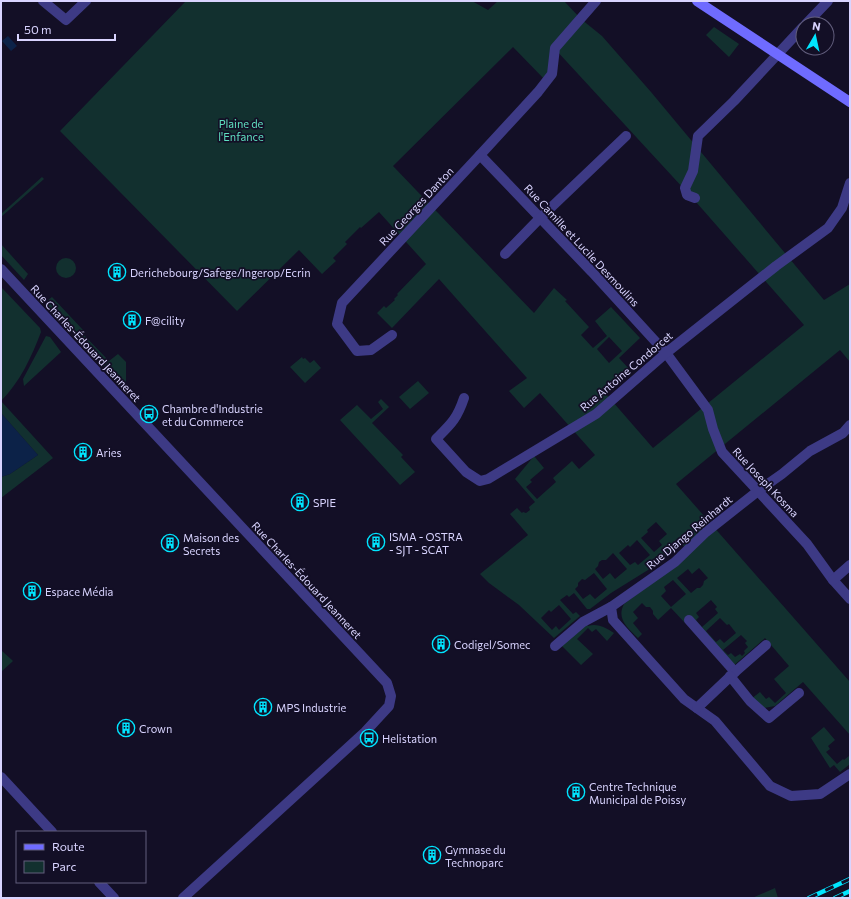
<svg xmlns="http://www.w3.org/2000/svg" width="851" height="899" font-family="Commissioner,sans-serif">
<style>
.green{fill:#12302f;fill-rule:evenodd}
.water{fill:#0c2248}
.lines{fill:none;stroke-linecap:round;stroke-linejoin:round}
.street{stroke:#3d3a85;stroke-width:10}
.secondary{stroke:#6f6bff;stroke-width:10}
.rail-casing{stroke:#00e5ff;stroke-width:4.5}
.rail{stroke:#130f26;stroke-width:3;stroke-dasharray:9;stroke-linecap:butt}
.labels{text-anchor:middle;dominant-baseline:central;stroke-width:3.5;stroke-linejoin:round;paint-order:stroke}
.park-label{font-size:11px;fill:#5fe0c0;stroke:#130f26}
.street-label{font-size:11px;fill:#d9d4ff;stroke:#130f26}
.poi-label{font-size:11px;fill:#d9d4ff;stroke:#130f26;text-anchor:start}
</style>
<rect width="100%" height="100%" fill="#130f26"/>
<g class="green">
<path d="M186 1H472L488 10 498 1H564L581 19 602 36 651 92 824 300 850 284V362L840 350 676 484 850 682V735L803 682 775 706 764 708 751 699 760 692 766 699 769 697 775 703 786 693 774 679 789 666 765 638 732 667 690 619 685 623 671 608 658 620 653 614V611L650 607H646L642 603 633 612 638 618 633 623 642 634 638 638C628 628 616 619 624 604L690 554 682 544 648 570 611 593 590 609H587L574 593 569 597 567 595 560 600 573 614 576 612 580 616 554 638 519 605 489 583 480 574 528 535 510 514 517 508 522 513 523 512 526 513 530 510 529 507 535 502 515 479 534 456 544 468 530 480 532 482 526 487 537 499 556 482 553 478 572 461 579 469 595 455 540 393 524 408 509 391 527 378 439 279 392 328 377 313 384 306 386 308 395 300 394 299 398 295 397 294 426 264 379 212 361 228 360 227 345 242 347 244 333 258 336 261 322 274 299 250 237 311 60 131ZM513 47 546 81 555 49 696 202 804 325 653 448 606 394 631 371 619 358 640 338 611 307 595 321 607 336 593 348 581 335 589 327 565 301 567 300 554 288 534 313 393 166ZM609 337 622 351 609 363 597 349ZM656 522 667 534 659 541 662 545 654 552 641 538 648 532 647 530ZM637 540 650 555 638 565 635 562 630 565 619 553 628 545 630 547ZM613 553 627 569 615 579 610 573 603 579 595 569 598 566 599 562 602 560H606ZM699 568 708 578 704 581 703 585 700 588H697L691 593 677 578 688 569 692 574ZM594 573 607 589 595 599 590 594 583 599 575 589 578 586V583L582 579 585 580ZM673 580 686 594 671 607 661 596 666 591 664 587ZM711 600 717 607 715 609 718 613 702 627 696 620 699 617 696 613ZM559 605 571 619 559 630 556 626 552 630 541 618 549 610 551 612ZM720 618 727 625 729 624 736 633 724 643 720 639 716 642 706 631ZM741 635 747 641 745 643 748 647 744 651 745 653 742 656 740 654 735 657 731 653 728 655 723 650Z"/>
<path d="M714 27 739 44 729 57 706 35Z"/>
<path d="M42 177 44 179 1 217V214Z"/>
<path d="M1 244 28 274 24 280 1 255Z"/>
<circle cx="66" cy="268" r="10"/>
<path d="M1 287 40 328 41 332C32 356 20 382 1 401Z"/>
<path d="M52 297 83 330 81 332 109 361 118 354 126 362V386H122L46 304 47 301Z"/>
<path d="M46 336 50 337 61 352 24 386 23 379Z"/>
<path d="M302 357 303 359 305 358 310 363 314 360 321 368 305 383 290 367Z"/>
<path d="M418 381 429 393 410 409 399 397Z"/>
<path d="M381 399 389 407 372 423 403 455 401 457 415 472 400 485 340 420 357 405 371 419 383 409 378 402Z"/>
<path d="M1 401 53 458 1 498V477L10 474 38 455 1 413Z"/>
<path d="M586 623 588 626C598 623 606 628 614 633L607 641 596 629 592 632 588 628 577 639 593 654 581 665 561 645Z"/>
<path d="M1 650 13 661 1 672Z"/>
<path d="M824 727 835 740 828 746 830 749 826 752 837 764 843 759 844 760 849 756 850 757V764L840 772 834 765 830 768 811 738Z"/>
<path d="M775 888 778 898H752Z"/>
</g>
<g class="water">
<path d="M8 36 17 46 11 51 2 41Z"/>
<path d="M1 413 38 455 10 474 1 477Z"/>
</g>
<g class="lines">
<g class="street">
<path d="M43 1 66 20 86 1"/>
<path d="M806 24 828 1"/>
<path d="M480 155 592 272 666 353 708 410 713 429 722 452 807 544 833 580 850 599"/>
<path d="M695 198 687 195 685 188 693 171 698 136 734 101 803 27"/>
<path d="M505 254 540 218 626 136"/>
<path d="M1 269 387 683 391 696 389 706 365 732 183 898"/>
<path d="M392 335 371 350 357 351 337 324 342 303 480 155 538 92 552 74 555 48 596 1"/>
<path d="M464 398C457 419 451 424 436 439L466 472 480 481 488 479 596 414 666 353 776 266 828 228 842 208 850 183"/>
<path d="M850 425 843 433 810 451 782 474 758 491 706 532 675 562 611 607 613 620 684 699 715 721 770 786 791 796 820 794 850 774"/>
<path d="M833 580 850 565"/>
<path d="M689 620 735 672 697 708"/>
<path d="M555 646 583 622 611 607"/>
<path d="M735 672 766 645"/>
<path d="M730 676 750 701 769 718 799 693"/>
<path d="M1 777 52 832"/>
<path d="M99 882 114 898"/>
</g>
<path class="secondary" d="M697 1 850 102"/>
<defs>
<g id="rail">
<path d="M809 898 850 879"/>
<path d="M835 898 850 891"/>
</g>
</defs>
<use href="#rail" class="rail-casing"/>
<use href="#rail" class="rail"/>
</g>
<defs>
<symbol id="building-ring" viewBox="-11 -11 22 22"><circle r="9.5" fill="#130f26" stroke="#00e5ff" stroke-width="1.5"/><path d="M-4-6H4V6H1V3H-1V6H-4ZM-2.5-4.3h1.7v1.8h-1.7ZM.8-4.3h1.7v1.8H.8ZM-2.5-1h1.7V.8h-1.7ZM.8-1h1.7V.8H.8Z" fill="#00e5ff"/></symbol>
<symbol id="bus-ring" viewBox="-11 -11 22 22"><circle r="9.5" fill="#130f26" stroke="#00e5ff" stroke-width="1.5"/><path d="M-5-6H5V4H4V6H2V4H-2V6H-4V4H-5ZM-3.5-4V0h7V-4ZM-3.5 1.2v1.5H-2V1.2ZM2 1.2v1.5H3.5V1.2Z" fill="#00e5ff"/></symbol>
</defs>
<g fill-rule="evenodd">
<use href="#building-ring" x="107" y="262" width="20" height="20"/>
<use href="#building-ring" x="122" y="310" width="20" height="20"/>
<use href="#bus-ring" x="139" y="404" width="20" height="20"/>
<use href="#building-ring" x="73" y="442" width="20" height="20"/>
<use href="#building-ring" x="290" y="492" width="20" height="20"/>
<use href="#building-ring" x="366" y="532" width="20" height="20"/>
<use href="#building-ring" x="160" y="533" width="20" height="20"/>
<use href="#building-ring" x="22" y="581" width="20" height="20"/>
<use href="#building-ring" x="431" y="634" width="20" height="20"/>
<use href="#building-ring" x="253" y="697" width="20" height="20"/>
<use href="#building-ring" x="116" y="718" width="20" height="20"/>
<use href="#bus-ring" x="359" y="728" width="20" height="20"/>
<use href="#building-ring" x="566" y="782" width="20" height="20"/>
<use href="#building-ring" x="422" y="845" width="20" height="20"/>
</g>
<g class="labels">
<g class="park-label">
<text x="241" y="123">Plaine de<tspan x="241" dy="13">l'Enfance</tspan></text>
</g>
<g class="street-label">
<text transform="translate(416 206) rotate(-47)">Rue Georges Danton</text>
<text transform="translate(582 245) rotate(47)">Rue Camille et Lucile Desmoulins</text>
<text transform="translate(86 343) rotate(47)">Rue Charles-Édouard Jeanneret</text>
<text transform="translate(626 371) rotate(-40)">Rue Antoine Condorcet</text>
<text transform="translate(766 482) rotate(47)">Rue Joseph Kosma</text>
<text transform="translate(689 532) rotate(-40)">Rue Django Reinhardt</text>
<text transform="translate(307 580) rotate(47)">Rue Charles-Édouard Jeanneret</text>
</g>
<g class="poi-label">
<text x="130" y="272">Derichebourg/Safege/Ingerop/Ecrin</text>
<text x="145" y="320">F@cility</text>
<text x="162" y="408">Chambre d'Industrie<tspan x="162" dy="13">et du Commerce</tspan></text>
<text x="96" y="452">Aries</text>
<text x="313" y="502">SPIE</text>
<text x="389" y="536">ISMA - OSTRA<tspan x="389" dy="13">- SJT - SCAT</tspan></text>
<text x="183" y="537">Maison des<tspan x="183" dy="13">Secrets</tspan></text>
<text x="45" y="591">Espace Média</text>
<text x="454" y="644">Codigel/Somec</text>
<text x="276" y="707">MPS Industrie</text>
<text x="139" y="728">Crown</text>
<text x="382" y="738">Helistation</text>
<text x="589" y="786">Centre Technique<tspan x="589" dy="13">Municipal de Poissy</tspan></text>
<text x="445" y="849">Gymnase du<tspan x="445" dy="13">Technoparc</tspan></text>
</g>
</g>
<rect width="851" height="899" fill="none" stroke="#d9d4ff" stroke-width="4"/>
<rect x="16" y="831" width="130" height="52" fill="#130f26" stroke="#625e7d"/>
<rect x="24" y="844" width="20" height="6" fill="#6f6bff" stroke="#625e7d"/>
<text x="52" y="851" font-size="12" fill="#d9d4ff">Route</text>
<rect x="24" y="861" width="20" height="12" fill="#12302f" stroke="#625e7d"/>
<text x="52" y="871" font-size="12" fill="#d9d4ff">Parc</text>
<g transform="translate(815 36) rotate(9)"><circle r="19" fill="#130f26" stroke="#625e7d"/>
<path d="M0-3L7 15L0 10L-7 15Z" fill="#00e5ff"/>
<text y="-6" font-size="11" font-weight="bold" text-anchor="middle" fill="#d9d4ff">N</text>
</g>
<path d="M18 34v6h97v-6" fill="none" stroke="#d9d4ff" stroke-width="2"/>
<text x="24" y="34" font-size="12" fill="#d9d4ff" stroke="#130f26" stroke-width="3" paint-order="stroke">50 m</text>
</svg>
